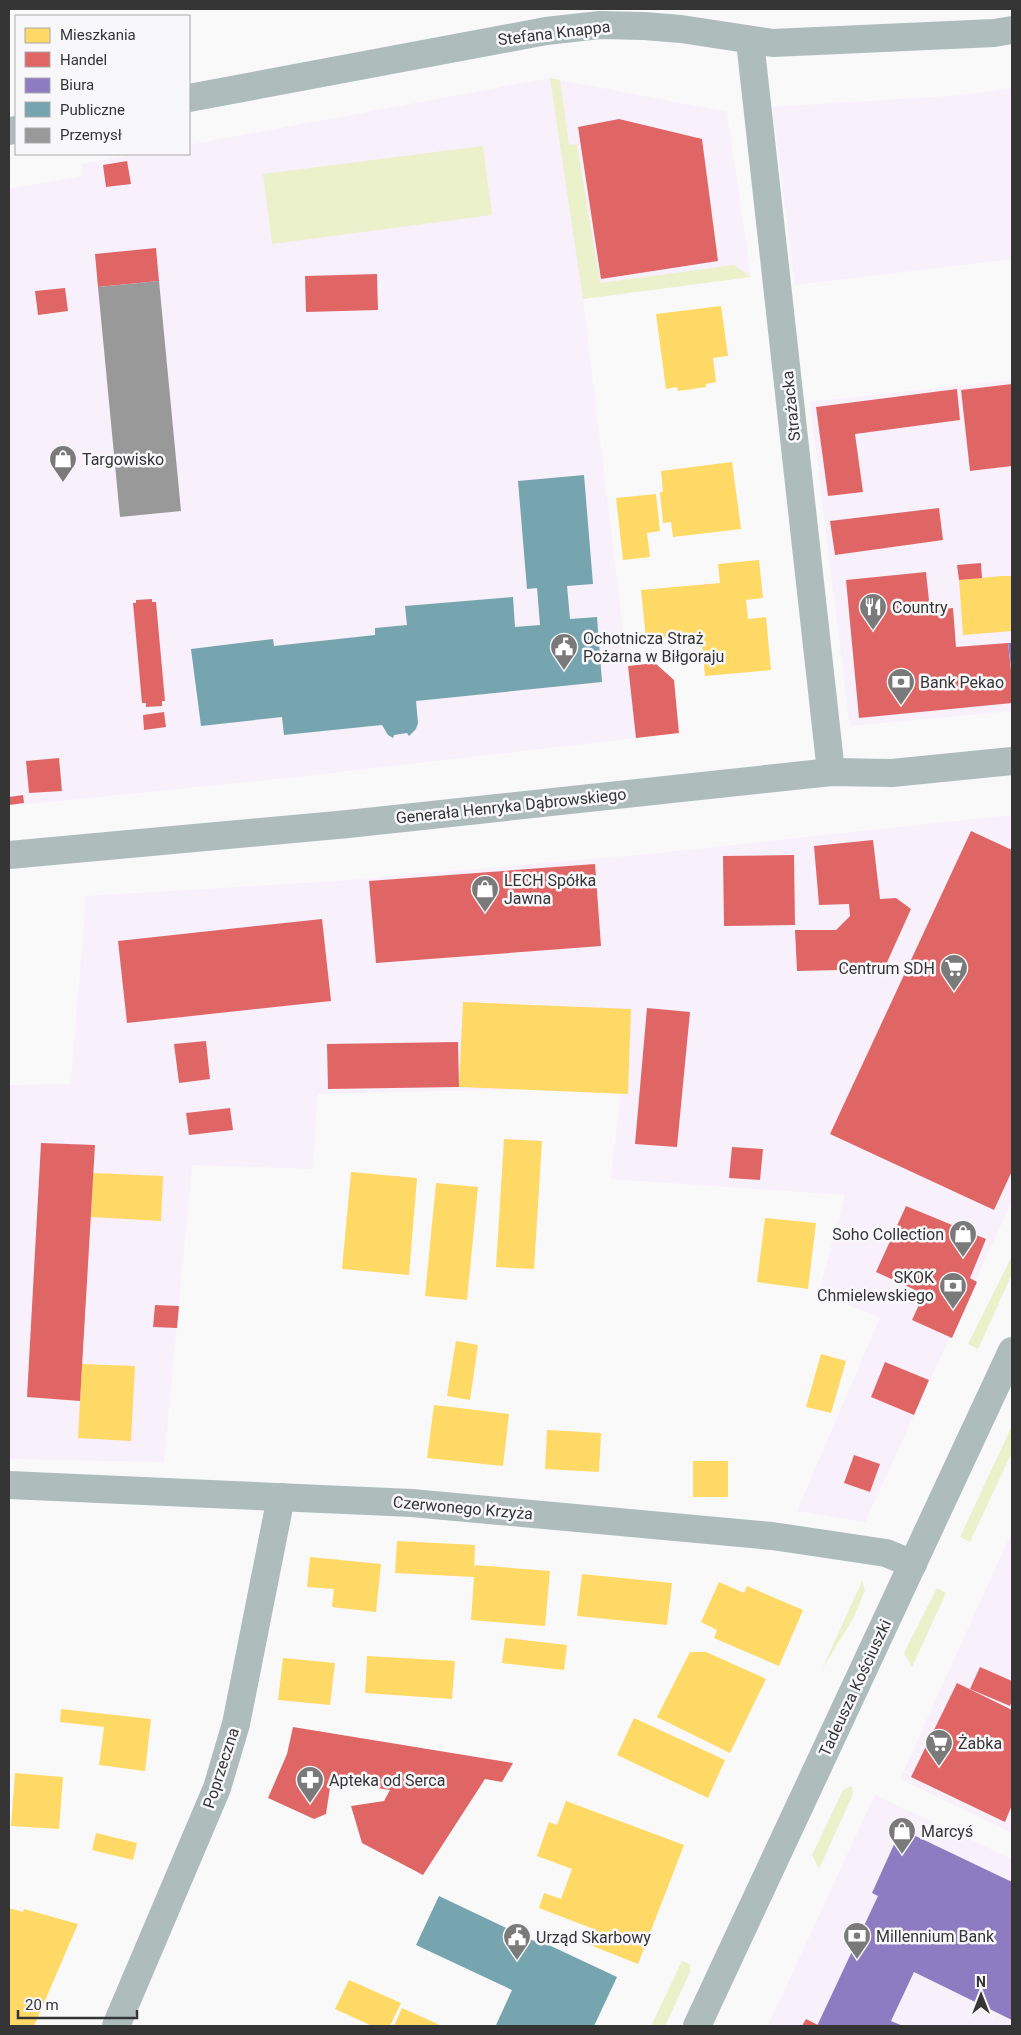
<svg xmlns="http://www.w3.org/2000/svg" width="1021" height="2035" font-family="Roboto,sans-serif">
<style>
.commercial{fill:#f8f0fa}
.green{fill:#ebf1cb}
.homes{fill:#ffd966}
.shops{fill:#e06666}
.offices{fill:#8e7cc3}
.public{fill:#76a5af}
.industry{fill:#999}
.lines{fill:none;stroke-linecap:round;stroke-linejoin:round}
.minor{stroke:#aebcbc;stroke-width:28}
.tertiary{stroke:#aebcbc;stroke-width:28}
.labels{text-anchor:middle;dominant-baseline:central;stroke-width:5;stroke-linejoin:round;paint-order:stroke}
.street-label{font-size:16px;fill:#353536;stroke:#f8f8fa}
.poi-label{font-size:16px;fill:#353536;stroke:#f8f8fa;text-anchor:start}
</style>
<rect width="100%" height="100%" fill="#f9f9f9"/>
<g class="commercial">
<path d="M550 78 727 112 751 277 583 299 636 738 287 778 9 806V189L83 176 81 164 139 154H189V145Z"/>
<path d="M1012 88V259L795 285 774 121 771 107 964 95Z"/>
<path d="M1012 380V711L850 726 810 402Z"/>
<path d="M1012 815V1201L865 1522 797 1511 880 1318 819 1293 845 1195 611 1179 621 1087 318 1094 312 1169 192 1165 164 1462 9 1459 10 1085 71 1084 86 896 339 881 649 854Z"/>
<path d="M1012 1532V1833L900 1779Z"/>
<path d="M875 1795 1012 1859V2026H768Z"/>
</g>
<g class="green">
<path d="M550 78 560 80 569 145 577 144 600 283 734 265 751 277 583 299Z"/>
<path d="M483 146 492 215 272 244 263 174Z"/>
<path d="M1012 1256V1274L978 1349 968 1344Z"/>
<path d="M1012 1426V1452L970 1542 960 1537Z"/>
<path d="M862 1581 865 1590 854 1617 822 1669Z"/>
<path d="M937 1588 946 1593 912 1667 904 1653Z"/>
<path d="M852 1786 853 1794 819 1869 812 1855 843 1790Z"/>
<path d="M682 1961 690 1964V1972L665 2026H651Z"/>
</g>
<g class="homes">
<path d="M721 306 728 356 713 358 716 382 706 384V387L678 391 677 387 666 389 656 314Z"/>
<path d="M732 462 741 529 673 537 671 522 663 523 660 492H663L661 471Z"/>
<path d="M656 494 660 531 647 533 650 557 623 560 616 498Z"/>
<path d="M759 560 763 598 746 600 748 619 766 617 771 670 705 676 701 634 646 639 641 590 720 583 718 564Z"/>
<path d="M1002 576H1012V631L963 635 959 580Z"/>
<path d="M463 1002 631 1009 628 1094 459 1087Z"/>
<path d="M504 1139 542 1141 534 1269 496 1267Z"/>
<path d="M351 1172 417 1178 409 1275 342 1269Z"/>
<path d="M93 1173 163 1176 161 1221 91 1217Z"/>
<path d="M436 1183 478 1187 467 1300 425 1296Z"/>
<path d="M765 1218 816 1223 808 1289 757 1282Z"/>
<path d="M456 1341 478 1345 470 1400 447 1396Z"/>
<path d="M821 1354 846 1361 831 1413 806 1407Z"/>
<path d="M82 1364 135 1366 131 1441 78 1438Z"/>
<path d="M434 1405 509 1414 503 1466 427 1458Z"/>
<path d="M547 1430 601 1433 599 1472 545 1469Z"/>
<rect x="693" y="1461" width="35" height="36"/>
<path d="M397 1541 475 1545 474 1573 475 1565 550 1571 545 1626 471 1620 474 1577 395 1573Z"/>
<path d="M310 1557 381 1564 376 1612 332 1607 334 1589 307 1587Z"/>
<path d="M582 1574 672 1583 667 1625 577 1616Z"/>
<path d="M719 1582 744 1593 747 1586 803 1610 779 1666 714 1638 717 1630 701 1622Z"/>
<path d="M505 1638 567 1645 564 1670 502 1663Z"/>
<path d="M690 1652H706L766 1679 730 1753 657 1717Z"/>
<path d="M367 1656 455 1661 452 1699 365 1693Z"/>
<path d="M283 1658 335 1663 330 1705 278 1700Z"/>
<path d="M61 1709 151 1719 145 1771 99 1765 104 1727 60 1722Z"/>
<path d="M634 1718 725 1760 708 1798 617 1755Z"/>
<path d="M15 1773 63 1777 59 1829 11 1826Z"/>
<path d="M566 1801 684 1845 638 1964 590 1945 596 1930 539 1908 544 1893 561 1899 572 1869 537 1856 549 1822 557 1825Z"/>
<path d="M96 1833 137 1843 133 1860 92 1850Z"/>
<path d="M9 1908 23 1912 24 1909 78 1924 34 2026H9Z"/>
<path d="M349 1980 401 2003 390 2026H372L335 2009Z"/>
<path d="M402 2008 442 2026H394Z"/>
</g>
<g class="shops">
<path d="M619 119 702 139 718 261 601 279 578 127Z"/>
<path d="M127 161 131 184 106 187 103 165Z"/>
<path d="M156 248 159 281 98 287 95 254Z"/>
<path d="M377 274 378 310 306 312 305 276Z"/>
<path d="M65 288 68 311 38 315 35 291Z"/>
<path d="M1012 384V466L970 471 961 390Z"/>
<path d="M957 389 960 420 855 434 863 492 828 496 816 407Z"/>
<path d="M939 508 943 540 835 555 830 521Z"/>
<path d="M981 563 982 578 959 580 957 565Z"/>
<path d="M926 572 930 610 953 608 956 647 1008 643 1012 679V703L859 718 846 580Z"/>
<path d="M152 599V602H156L165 701H162V706L146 707V703H142L133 603H136V600Z"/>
<path d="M655 663 674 680 679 733 636 738 628 666Z"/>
<path d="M164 712 166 727 144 730 143 715Z"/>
<path d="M59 758 62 791 29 793 26 761Z"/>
<path d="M23 795 24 803 9 805V797Z"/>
<path d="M971 831 1012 850V1171L994 1210 830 1134Z"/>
<path d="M873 840 880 899 896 898 911 909 884 969 797 971 795 930H836L850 916 849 904 819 905 814 846Z"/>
<path d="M794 855 795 925 724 926 723 856Z"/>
<path d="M595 864 601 946 376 963 369 881Z"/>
<path d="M322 919 331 1001 127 1023 118 941Z"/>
<path d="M647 1008 690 1012 677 1147 635 1144Z"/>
<path d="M206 1041 210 1079 179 1083 174 1044Z"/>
<path d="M458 1042 459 1087 328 1089 327 1044Z"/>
<path d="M230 1108 233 1130 189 1135 186 1113Z"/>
<path d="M41 1143 95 1145 80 1401 27 1397Z"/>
<path d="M732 1147 763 1149 760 1180 729 1178Z"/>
<path d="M906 1206 986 1239 970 1278 977 1282 952 1338 912 1320 924 1294 876 1272Z"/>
<path d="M155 1305 179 1306 177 1328 153 1327Z"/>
<path d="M885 1362 929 1380 914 1415 871 1397Z"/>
<path d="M854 1455 880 1464 870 1492 844 1483Z"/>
<path d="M980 1667 1012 1681V1700L1010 1706 970 1689Z"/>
<path d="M957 1683 1012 1710V1805L1005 1822 911 1777Z"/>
<path d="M293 1727 513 1763 502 1782 485 1779 423 1875 362 1843 351 1806 384 1801 390 1790 331 1781 326 1814 314 1819 268 1798 287 1754Z"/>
<path d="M806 2019 818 2025 817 2026H802Z"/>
</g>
<g class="offices">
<path d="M1008 643H1012V667H1011Z"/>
<path d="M901 1829 1012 1882V2020L914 1972 891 2021 903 2026H817L878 1896 872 1893Z"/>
</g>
<g class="public">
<path d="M584 475 593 584 567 586 570 619 597 617 602 682 416 701 418 723 416 729 409 736 407 733 394 735 393 738 388 735 382 725 284 735 282 717 201 726 191 649 273 639 274 646 375 635V628L407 625 405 606 513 597 515 627 540 625 537 588 527 589 518 481Z"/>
<path d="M439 1896 534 1941 536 1939 617 1977 594 2026H499L496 2025 512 1990 416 1945Z"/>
</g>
<path class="industry" d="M159 281 181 511 120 517 98 287Z"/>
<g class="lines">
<g class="minor">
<path d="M750 41 831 772"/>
<path d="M189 98 546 31 600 25 644 26 681 29 773 43 994 33 1012 30"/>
<path d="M9 131 16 130"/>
<path d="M9 855 348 824 831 772 892 773 1012 761"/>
<path d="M9 1485 412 1503 772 1536 886 1553 913 1564"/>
<path d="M116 2026 217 1788 236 1724 281 1497"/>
</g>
<path class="tertiary" d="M697 2026 1012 1351"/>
</g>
<defs>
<symbol id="shop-pin" viewBox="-11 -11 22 30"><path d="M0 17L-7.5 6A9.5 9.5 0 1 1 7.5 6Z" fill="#7a7a7a" stroke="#f8f8fa"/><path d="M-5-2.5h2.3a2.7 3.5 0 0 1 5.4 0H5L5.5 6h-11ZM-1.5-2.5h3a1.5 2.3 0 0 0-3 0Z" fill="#fff"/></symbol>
<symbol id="restaurant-pin" viewBox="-11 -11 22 30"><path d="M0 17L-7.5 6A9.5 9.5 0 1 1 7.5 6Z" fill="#7a7a7a" stroke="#f8f8fa"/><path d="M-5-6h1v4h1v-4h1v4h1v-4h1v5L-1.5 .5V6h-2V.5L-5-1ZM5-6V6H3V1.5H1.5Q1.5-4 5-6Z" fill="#fff"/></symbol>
<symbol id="civic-pin" viewBox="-11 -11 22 30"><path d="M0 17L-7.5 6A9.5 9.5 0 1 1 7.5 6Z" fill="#7a7a7a" stroke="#f8f8fa"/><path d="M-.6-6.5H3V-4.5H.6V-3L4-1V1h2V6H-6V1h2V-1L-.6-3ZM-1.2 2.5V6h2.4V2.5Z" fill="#fff"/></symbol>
<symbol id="bank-pin" viewBox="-11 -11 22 30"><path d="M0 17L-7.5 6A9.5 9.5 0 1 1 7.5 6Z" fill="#7a7a7a" stroke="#f8f8fa"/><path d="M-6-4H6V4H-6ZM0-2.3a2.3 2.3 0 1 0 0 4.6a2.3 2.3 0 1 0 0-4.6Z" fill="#fff"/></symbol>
<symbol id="supermarket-pin" viewBox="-11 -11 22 30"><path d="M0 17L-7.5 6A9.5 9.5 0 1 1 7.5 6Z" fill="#7a7a7a" stroke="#f8f8fa"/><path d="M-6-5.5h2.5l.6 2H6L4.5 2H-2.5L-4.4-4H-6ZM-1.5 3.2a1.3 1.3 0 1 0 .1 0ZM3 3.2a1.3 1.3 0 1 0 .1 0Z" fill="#fff"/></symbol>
<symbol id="pharmacy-pin" viewBox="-11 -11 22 30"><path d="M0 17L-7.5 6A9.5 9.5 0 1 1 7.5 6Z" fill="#7a7a7a" stroke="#f8f8fa"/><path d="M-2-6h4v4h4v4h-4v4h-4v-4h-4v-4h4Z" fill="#fff"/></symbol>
</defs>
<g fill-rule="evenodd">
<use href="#shop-pin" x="47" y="443" width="32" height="43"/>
<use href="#restaurant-pin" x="857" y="591" width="32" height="43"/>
<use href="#civic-pin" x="548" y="631" width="32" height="43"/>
<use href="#bank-pin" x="885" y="666" width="32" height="43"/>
<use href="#shop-pin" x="469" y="873" width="32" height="43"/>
<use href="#supermarket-pin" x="938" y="952" width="32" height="43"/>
<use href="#shop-pin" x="947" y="1218" width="32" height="43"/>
<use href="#bank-pin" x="937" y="1270" width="32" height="43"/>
<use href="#supermarket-pin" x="923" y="1727" width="32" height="43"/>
<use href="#pharmacy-pin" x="294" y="1764" width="32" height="43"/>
<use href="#shop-pin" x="886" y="1815" width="32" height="43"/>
<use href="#bank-pin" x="841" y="1920" width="32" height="43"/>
<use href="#civic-pin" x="501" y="1921" width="32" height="43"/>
</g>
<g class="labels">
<g class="street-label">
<text transform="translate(554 33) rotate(-7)">Stefana Knappa</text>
<text transform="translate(791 406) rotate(-96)">Strażacka</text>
<text transform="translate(511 806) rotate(-6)">Generała Henryka Dąbrowskiego</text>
<text transform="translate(463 1508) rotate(5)">Czerwonego Krzyża</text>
<text transform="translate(855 1688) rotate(-65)">Tadeusza Kościuszki</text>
<text transform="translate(221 1768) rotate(-72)">Poprzeczna</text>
</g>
<g class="poi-label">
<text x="82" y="459">Targowisko</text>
<text x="892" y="607">Country</text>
<text x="583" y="638">Ochotnicza Straż<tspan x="583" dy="18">Pożarna w Biłgoraju</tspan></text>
<text x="920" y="682">Bank Pekao</text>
<text x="504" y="880">LECH Spółka<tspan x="504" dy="18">Jawna</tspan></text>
<text x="935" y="968" text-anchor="end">Centrum SDH</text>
<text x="944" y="1234" text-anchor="end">Soho Collection</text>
<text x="934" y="1277" text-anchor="end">SKOK<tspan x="934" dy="18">Chmielewskiego</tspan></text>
<text x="958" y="1743">Żabka</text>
<text x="329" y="1780">Apteka od Serca</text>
<text x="921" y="1831">Marcyś</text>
<text x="876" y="1936">Millennium Bank</text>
<text x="536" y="1937">Urząd Skarbowy</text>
</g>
</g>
<rect width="1021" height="2035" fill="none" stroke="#353536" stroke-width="20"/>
<rect x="15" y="15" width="175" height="140" fill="#f8f8fa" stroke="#aaaaac"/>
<rect x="25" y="28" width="25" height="15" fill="#ffd966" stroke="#aaaaac"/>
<text x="60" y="40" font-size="15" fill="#353536">Mieszkania</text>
<rect x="25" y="52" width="25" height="15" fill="#e06666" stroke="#aaaaac"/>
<text x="60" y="65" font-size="15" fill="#353536">Handel</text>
<rect x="25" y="78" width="25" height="15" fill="#8e7cc3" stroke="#aaaaac"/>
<text x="60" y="90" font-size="15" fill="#353536">Biura</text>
<rect x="25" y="102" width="25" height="15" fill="#76a5af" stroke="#aaaaac"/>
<text x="60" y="115" font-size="15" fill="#353536">Publiczne</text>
<rect x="25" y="128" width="25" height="15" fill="#999999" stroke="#aaaaac"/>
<text x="60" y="140" font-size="15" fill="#353536">Przemysł</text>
<g transform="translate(981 1995)" stroke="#f8f8fa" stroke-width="4" paint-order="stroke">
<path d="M0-4L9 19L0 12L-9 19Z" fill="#353536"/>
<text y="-8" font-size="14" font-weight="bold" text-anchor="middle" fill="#353536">N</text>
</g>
<path d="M18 2010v8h119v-8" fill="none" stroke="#353536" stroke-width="2.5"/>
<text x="25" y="2010" font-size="15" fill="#353536" stroke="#f8f8fa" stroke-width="4" paint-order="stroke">20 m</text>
</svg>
